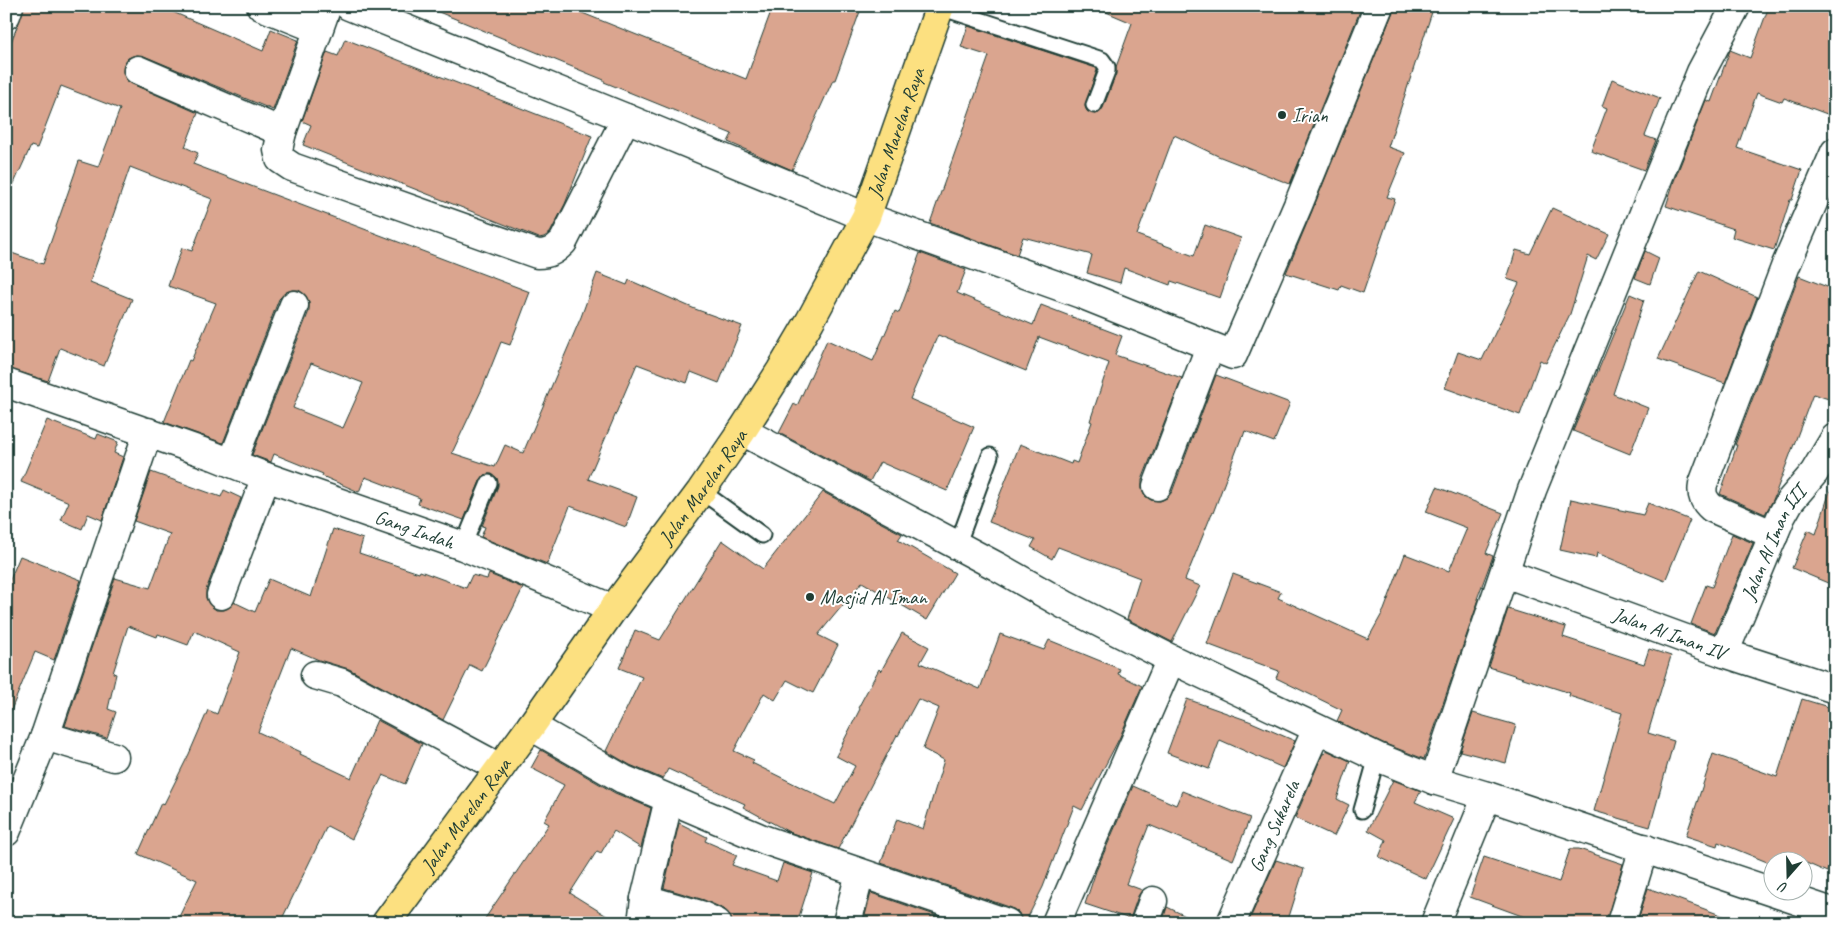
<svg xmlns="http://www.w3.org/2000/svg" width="1841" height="929" font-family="Caveat,sans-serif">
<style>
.building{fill:#daa58f;stroke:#1f3d34;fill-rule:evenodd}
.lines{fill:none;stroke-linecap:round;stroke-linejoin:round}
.lane-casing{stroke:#1f3d34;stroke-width:19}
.street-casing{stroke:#1f3d34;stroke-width:31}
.primary-casing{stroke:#1f3d34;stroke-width:31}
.lane{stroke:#fff;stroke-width:15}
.street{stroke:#fff;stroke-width:28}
.primary{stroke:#fce080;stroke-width:28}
.poi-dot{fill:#1f3d34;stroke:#fff;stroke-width:2}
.labels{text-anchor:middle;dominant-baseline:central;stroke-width:4;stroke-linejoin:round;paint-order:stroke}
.poi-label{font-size:20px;fill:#1f3d34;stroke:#fff;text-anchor:start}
.street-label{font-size:20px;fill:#1f3d34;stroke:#fff}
</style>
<rect width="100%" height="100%" fill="#fff"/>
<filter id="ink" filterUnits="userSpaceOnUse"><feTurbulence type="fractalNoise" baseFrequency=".02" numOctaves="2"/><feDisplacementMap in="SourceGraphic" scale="10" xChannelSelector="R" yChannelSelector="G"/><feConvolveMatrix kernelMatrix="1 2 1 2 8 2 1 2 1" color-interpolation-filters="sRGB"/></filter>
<g filter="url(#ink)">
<g class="building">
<path d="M25 6H159L263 51 271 29 298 40 273 110 144 56 136 55 128 58 124 64 123 72 126 80 132 84 198 113 185 147 198 153 193 164 530 292 510 345 501 342 483 387 452 453 495 467 505 445 523 453 581 317 597 273 627 285 629 280 695 309 742 326 719 383 691 372 687 383 637 364 588 479 637 497 626 527 570 506 547 564 481 537 485 527 482 526 498 486 497 478 492 474H487L481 479 464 520 418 504 420 498 365 477 359 492 322 476 323 474 274 454 271 462 252 455 309 311V303L306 296 299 290H292L285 293 279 299 223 443 164 422 189 360 191 361 216 303 168 286 182 248 192 251 212 199 130 167 90 282 132 299 104 366 60 348 48 381 6 368V251L43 264 79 161 98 167 120 109 61 86 37 148 31 146 6 201V55ZM311 363 363 383 343 428 293 408Z"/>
<path d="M424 6H565L746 79 773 6H862L835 80H833L792 170 728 142 732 134 604 82V80Z"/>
<path d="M1092 6H1362L1290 184 1218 156 1174 135 1137 235 1194 256 1205 225 1241 238 1220 298 1171 281 1170 285 1124 268 1120 283 1087 273 1092 255 1023 237 1017 255 930 223 989 56 961 47 968 26 1096 68 1097 70 1085 106 1087 111 1095 114 1099 113 1103 108 1116 74V67L1132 23Z"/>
<path d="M1394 6H1434L1388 147 1405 153 1387 197 1395 199 1363 293 1341 285 1339 290 1286 273 1312 211 1393 12Z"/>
<path d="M1769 6H1835V117L1784 98 1782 102 1757 93 1737 148 1802 170 1792 200H1790L1774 250 1732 237 1734 229 1666 206 1674 181 1706 100 1711 102 1729 53 1730 50 1750 58Z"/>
<path d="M345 39 592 136 565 204 550 233 544 237 539 238 303 145 311 125 302 121 327 52 338 56Z"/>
<path d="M1612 79 1660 98 1645 136 1656 140 1644 170 1591 151 1607 108 1602 106Z"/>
<path d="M1552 208 1609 234 1596 260 1588 256 1570 314 1546 363 1540 360 1520 415 1445 388 1458 352 1482 360 1519 283 1507 279 1516 250 1530 254Z"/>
<path d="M1645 251 1659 258 1650 284 1635 278Z"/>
<path d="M920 253 966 270 957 293 1033 325 1041 305 1122 336 1115 355 1182 378 1142 480V489L1145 496 1151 500 1160 501 1167 498 1172 492 1216 375 1290 403 1274 442 1245 431 1243 437 1242 436 1213 513H1212L1185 580 1200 586 1172 642 1127 619 1140 578 1058 547 1052 559 1031 547 1035 540 989 522 1020 444 1071 464 1072 461 1077 463 1092 422 1090 421 1109 363 1039 337 1026 371 938 335 910 399 974 427 947 491 880 462 870 481 779 433 794 404 797 406 827 340 873 361 895 311 899 313 918 261H917Z"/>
<path d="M1699 271 1757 297 1725 383 1658 359Z"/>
<path d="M1799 276 1835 290V401L1813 394 1773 500 1765 514 1720 494 1737 445H1735Z"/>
<path d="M1630 294 1644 300 1613 394 1648 408 1630 454 1573 431Z"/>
<path d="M47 420 96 439 98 434 118 442 114 453 123 457 102 520 88 514 82 529 61 520 69 502 21 482Z"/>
<path d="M151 472 221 497 224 490 241 498 206 590V598L209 604 216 610H224L230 607 234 602 255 612 269 579 311 597 333 529 363 539 359 553 419 573 420 571 466 588 472 575 487 579 489 574 523 588 482 671 470 665 443 720 349 669 319 660 291 648 258 732 301 752 300 754 351 778 377 720 422 744 405 784 383 775 352 839 327 826 280 923H176L197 880 138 854 161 803 164 804 189 754 208 710 217 714 240 652 194 631 188 645 158 634 157 637 128 626 113 673 116 674 108 709 116 712 107 738 65 726 115 578 150 588 170 534 134 521Z"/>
<path d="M1437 487 1503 513 1486 553 1493 556 1477 599H1479L1424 759 1383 743 1337 721 1342 710 1276 678 1279 671 1207 644 1233 574 1281 592 1278 598 1368 639 1384 610 1405 554 1449 571 1467 528 1426 512Z"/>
<path d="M1830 491H1835V586L1792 568 1808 530 1816 534Z"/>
<path d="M823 492 902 534 898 540 955 573 927 620 862 582 818 635 838 645 813 693 787 680 775 700 764 693 734 751 754 760 752 763 835 804 855 766 836 756 860 709 858 708 879 669 881 671 902 633 929 647 920 663 980 689 1000 634 1044 650 1049 640 1120 669 1118 674 1142 686 1119 739 1082 810 1074 806 1043 887 1025 923H1022L1019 913 1012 908 881 863 897 819 923 829 944 760 923 749 939 708 918 699 898 736 897 735 838 849 789 832 743 807 745 804 668 769 663 779 630 765 606 751 642 677 619 668 635 630 660 640 722 540 763 569Z"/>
<path d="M1571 499 1643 515 1648 503 1690 520 1665 581 1597 553 1596 558 1560 550Z"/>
<path d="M1732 534 1753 543 1715 633 1691 624 1706 585 1712 587Z"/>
<path d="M20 556 81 580 54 660 35 652 7 720 6 589Z"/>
<path d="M1508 609 1566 627 1563 637 1644 664 1649 649 1671 656 1648 733 1674 741 1650 827 1594 811 1622 713 1569 696 1570 693 1489 667Z"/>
<path d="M1187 699 1249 721 1295 741 1283 768 1220 740 1209 769 1167 753Z"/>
<path d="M1802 699 1835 709V851L1827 872 1804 862H1767L1718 842 1717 846 1686 836 1713 754 1777 777Z"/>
<path d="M1473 713 1516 725 1506 763 1460 751Z"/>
<path d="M541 750 615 793 651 808 641 848 614 831 601 853 597 851 570 893 618 923H482L549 824 544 821 564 785 531 768Z"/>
<path d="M1326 750 1350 761 1337 799 1349 805 1334 836 1295 818 1323 753 1325 754Z"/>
<path d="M1393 780 1421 791 1415 802 1454 819 1426 879 1379 857 1386 840 1368 830Z"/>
<path d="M1133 786 1176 805 1182 791 1250 818 1233 860 1149 825 1126 884 1142 890 1138 896 1130 919 1085 904 1096 871Z"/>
<path d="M679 823 707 837 705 841 737 855 732 865 777 881 783 863 813 873 797 923H732L730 915 724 909 704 900 664 888Z"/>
<path d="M1570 849H1579L1623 864 1606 923H1541L1470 897 1484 857 1559 882Z"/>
<path d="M1276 860 1304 869 1287 923H1248Z"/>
<path d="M1648 888 1734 920 1733 923H1637Z"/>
<path d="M871 893 958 923H863Z"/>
<path d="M1167 907 1200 923H1162Z"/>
</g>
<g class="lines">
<defs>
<g id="lane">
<path d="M940 7 1102 60 1107 67V71L1094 105"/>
<path d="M701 491 762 535"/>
<path d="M463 546 489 483"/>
<path d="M957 546 990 456"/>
<path d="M1362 810 1377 757"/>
</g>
<g id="street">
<path d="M261 6 318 29"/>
<path d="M327 6 282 132 278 150 280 159 292 167 537 254C549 254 554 251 563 242L626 118"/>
<path d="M349 6 626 118 866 217 1081 294 1233 355 1298 205 1379 6"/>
<path d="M6 15 9 6"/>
<path d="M138 70 282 132"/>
<path id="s1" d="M6 383 214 456 266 477 463 546 613 609"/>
<path d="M742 431 998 567 1065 605 1171 659 1377 757 1434 780 1487 796 1835 913"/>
<path d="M232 463 294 305"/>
<path d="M1157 486 1210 347"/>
<path d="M1774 535 1712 508C1704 501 1701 495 1703 484L1786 265 1835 152"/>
<path id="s2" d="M1505 573 1724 653 1835 689"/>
<path d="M221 595 266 477"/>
<path id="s3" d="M1724 653 1781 517 1790 501 1814 473 1835 438"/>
<path d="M315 675 342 683 500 768"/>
<path d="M531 726 623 779 765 840 1007 923"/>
<path d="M45 736 114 757"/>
<path d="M1434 780 1532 490 1701 72 1736 6"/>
<path d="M6 832 45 736 148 432"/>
<path d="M645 899 700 915 717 923"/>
<path d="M642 923 645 899 669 799"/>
<path d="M847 923 860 873"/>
<path d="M1056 923 1171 659"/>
<path d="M1145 923 1153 901"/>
<path id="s4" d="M1231 923 1317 729"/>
<path d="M1435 923 1487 796"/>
<path d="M1621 923 1644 848"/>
</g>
<g id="primary">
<path id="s5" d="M386 923 531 726 613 609 701 491 742 431 781 370 810 321 866 217 940 6"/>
</g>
</defs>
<use href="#lane" class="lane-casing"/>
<use href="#street" class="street-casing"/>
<use href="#primary" class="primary-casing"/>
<use href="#lane" class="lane"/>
<use href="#street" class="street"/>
<use href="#primary" class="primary"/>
</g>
</g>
<g class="poi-dot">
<circle cx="1282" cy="115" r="5"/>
<circle cx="810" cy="597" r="5"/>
</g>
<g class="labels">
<g class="poi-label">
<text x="1292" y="115">Irian</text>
<text x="820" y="597">Masjid Al Iman</text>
</g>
<g class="street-label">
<text stroke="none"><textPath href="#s5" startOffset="944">Jalan Marelan Raya</textPath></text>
<text stroke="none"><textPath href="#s5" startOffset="539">Jalan Marelan Raya</textPath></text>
<text stroke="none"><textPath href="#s1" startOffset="434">Gang Indah</textPath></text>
<text stroke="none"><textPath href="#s3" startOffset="121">Jalan Al Iman III</textPath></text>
<text stroke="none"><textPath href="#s2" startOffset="175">Jalan Al Iman IV</textPath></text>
<text stroke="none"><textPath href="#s5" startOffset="134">Jalan Marelan Raya</textPath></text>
<text stroke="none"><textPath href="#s4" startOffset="106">Gang Sukarela</textPath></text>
</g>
</g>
<rect width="1841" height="929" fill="none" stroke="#fff" stroke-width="25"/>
<rect x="12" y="12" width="1816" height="904" fill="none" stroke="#1f3d34" stroke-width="2" filter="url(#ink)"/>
<g transform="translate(1788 876) rotate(200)"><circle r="24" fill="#ffffff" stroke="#a5b1ae"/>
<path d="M0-4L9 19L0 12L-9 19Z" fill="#1f3d34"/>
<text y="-8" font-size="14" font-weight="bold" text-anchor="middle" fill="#1f3d34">U</text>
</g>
</svg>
